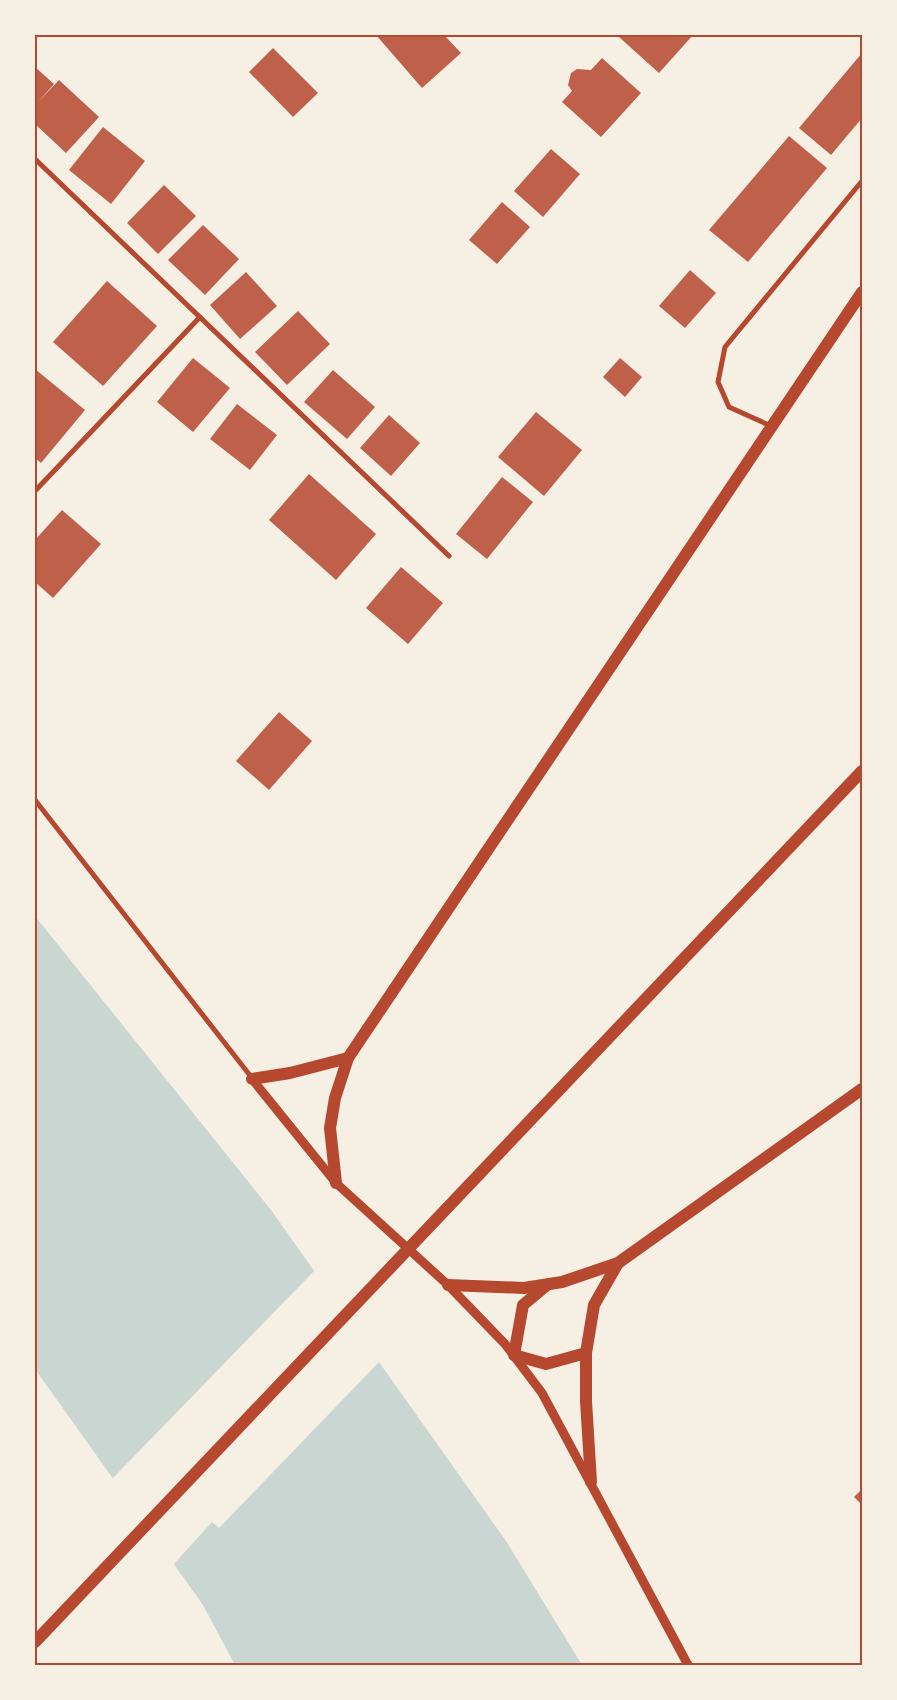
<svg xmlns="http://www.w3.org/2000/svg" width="897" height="1700" font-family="'Alegreya Sans',sans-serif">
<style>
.water{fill:#c9d6d2}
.pier{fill:#f6efe4}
.building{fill:#bf614a}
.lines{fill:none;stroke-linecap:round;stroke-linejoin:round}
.minor{stroke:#b5482f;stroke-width:5}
.tertiary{stroke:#b5482f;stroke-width:9}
.primary{stroke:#b5482f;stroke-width:12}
.neatline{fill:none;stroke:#b5482f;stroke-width:2}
</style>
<rect width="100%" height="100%" fill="#f6efe4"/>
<path class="water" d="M35 916 271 1210 506 1541 582 1665H235L203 1605 35 1369Z"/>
<path class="pier" d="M316 1269 381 1360 219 1528 212 1522 172 1566 111 1480Z"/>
<g class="building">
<path d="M376 35H444L461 53 422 88Z"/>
<path d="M622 35H693L659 73 619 37Z"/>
<path d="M273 48 318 93 293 117 249 72Z"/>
<path d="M862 53V118L831 155 799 128Z"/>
<path d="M602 58 641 93 601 137 562 102 572 91 568 85 571 73 577 69 591 70Z"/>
<path d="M35 67 54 84 38 102 59 80 99 117 66 153 35 124Z"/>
<path d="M103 127 145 161 111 204 69 170Z"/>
<path d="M789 136 827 168 748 262 709 230Z"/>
<path d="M551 149 580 174 543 217 514 191Z"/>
<path d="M164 185 196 216 158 254 127 223Z"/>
<path d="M502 202 530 227 497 264 469 240Z"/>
<path d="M203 225 239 259 205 295 168 260Z"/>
<path d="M690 270 716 293 685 328 659 306Z"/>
<path d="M246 272 277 306 240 339 210 305Z"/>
<path d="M107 281 157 326 103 386 53 342Z"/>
<path d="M298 311 330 344 287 385 255 352Z"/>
<path d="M193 358 230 388 193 432 157 402Z"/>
<path d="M620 358 642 377 625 397 603 377Z"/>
<path d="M35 369 85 410 41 463 35 458Z"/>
<path d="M333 370 375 407 347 439 304 402Z"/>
<path d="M237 404 277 435 250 470 210 439Z"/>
<path d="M536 412 582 450 544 496 498 457Z"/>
<path d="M389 415 420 443 391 476 360 448Z"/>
<path d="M309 474 376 534 336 580 269 520Z"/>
<path d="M502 477 533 502 487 559 456 534Z"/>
<path d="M62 510 101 544 53 598 35 582V540Z"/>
<path d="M401 567 443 603 408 644 366 608Z"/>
<path d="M279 712 312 741 269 790 236 761Z"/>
<path d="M862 1489V1505L854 1497Z"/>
</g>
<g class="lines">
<g class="minor">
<path d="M35 159 449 556"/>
<path d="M771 426 729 407 718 382 725 347 862 181"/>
<path d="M35 491 200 317"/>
<path d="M35 800 252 1078"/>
</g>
<path class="tertiary" d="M252 1079 336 1183 448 1285 505 1344 542 1393 688 1665"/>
<g class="primary">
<path d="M252 1079 290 1073 348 1058"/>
<path d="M336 1183 330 1128 335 1098 348 1058 862 292"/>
<path d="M448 1285 524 1288 562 1282 618 1263 862 1089"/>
<path d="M547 1285 523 1305 514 1355 546 1364 586 1353"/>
<path d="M591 1482 586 1401V1353L594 1305 618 1263"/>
<path d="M35 1642 862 771"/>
</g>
</g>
<rect width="897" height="1700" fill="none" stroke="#f6efe4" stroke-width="72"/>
<rect x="36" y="36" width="825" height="1628" class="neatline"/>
</svg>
